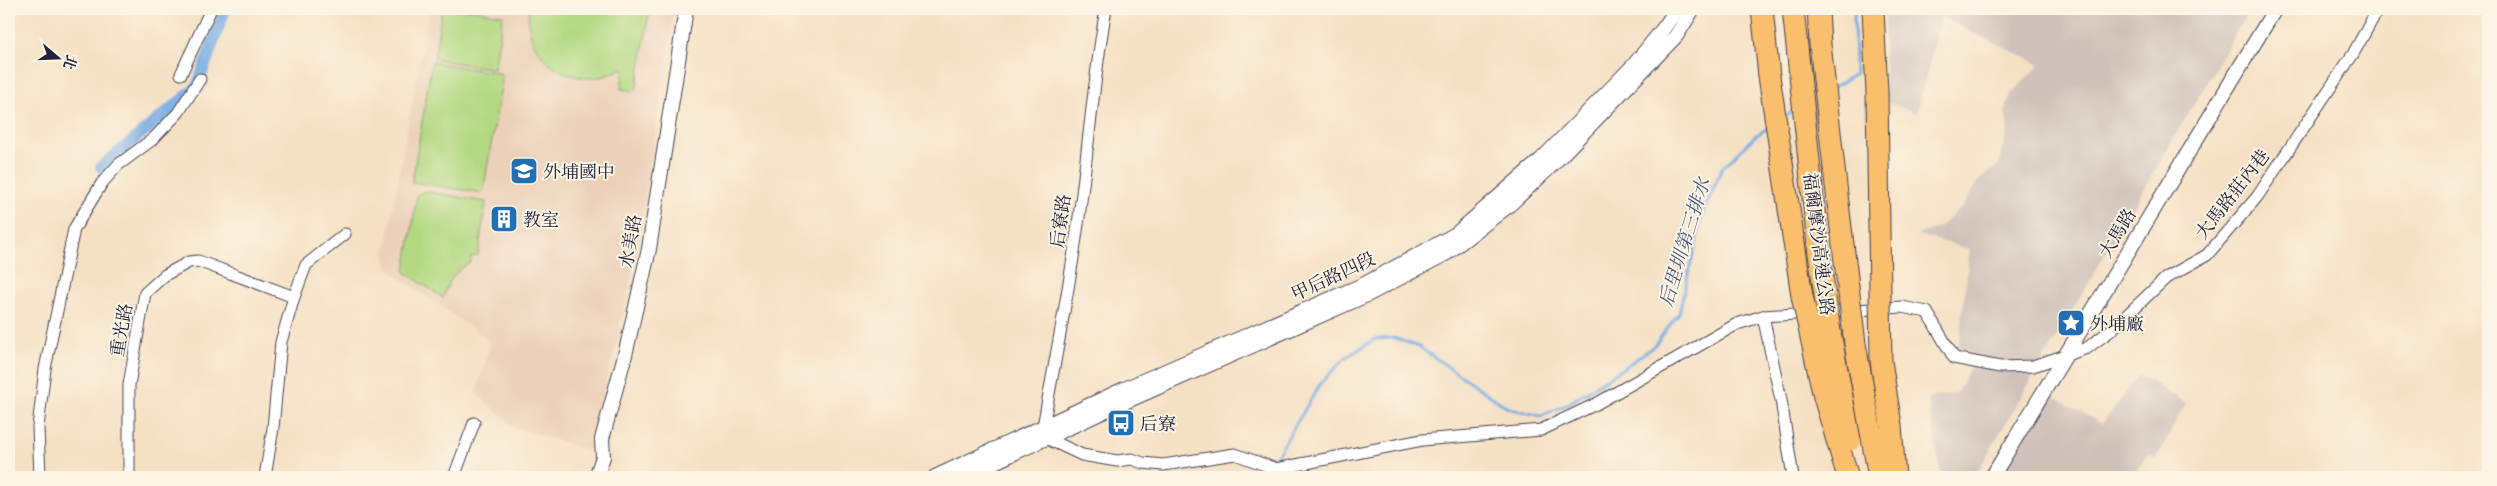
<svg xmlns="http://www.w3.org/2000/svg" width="2497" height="486" font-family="'Gentium Book Plus','Noto Serif TC',serif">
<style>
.built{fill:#ecd1b9}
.industrial{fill:#cec1b9}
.green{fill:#b3d882;stroke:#6a7d5e}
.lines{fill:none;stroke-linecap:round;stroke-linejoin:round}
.stream{stroke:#75aae3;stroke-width:3}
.canal{stroke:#75aae3;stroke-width:12}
.minor-casing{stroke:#423e4f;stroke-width:13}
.tertiary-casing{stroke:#423e4f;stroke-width:16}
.motorway-casing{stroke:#423e4f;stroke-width:23}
.minor{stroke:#fff;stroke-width:11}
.tertiary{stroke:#fff;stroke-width:14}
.motorway{stroke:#f9bf6d;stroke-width:21}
.motorway-bridge-casing{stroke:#423e4f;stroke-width:23;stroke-linecap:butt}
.motorway-bridge{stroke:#f9bf6d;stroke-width:21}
.labels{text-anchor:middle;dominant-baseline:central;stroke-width:4;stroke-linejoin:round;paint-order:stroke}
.poi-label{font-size:18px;fill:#22223b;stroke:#fcf5e5;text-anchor:start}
.street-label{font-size:18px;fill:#22223b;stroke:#fcf5e5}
.water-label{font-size:19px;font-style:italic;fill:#43587e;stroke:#fcf5e5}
</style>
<rect width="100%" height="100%" fill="#fcf5e5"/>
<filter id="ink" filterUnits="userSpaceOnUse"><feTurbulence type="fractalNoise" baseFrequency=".02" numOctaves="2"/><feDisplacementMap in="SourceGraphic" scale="10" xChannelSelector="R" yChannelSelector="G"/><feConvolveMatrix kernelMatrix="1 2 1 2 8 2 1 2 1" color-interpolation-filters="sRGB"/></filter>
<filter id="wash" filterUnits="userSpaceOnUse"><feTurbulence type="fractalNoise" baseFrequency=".0096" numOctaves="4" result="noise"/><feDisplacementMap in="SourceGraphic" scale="20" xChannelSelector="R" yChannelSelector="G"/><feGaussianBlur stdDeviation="1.12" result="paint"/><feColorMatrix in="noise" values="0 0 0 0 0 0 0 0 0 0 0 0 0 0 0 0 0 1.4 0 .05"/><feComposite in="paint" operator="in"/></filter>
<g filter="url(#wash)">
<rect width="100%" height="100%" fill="#f5e0c3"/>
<path class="built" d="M429 9H674L638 243 616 345 592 434V451L514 427 476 393 489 350 488 342 482 335 393 273 386 263 385 252Z"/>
<g class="industrial">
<path d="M1885 9H2250L1974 477H1941L1928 398 1956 394 1975 358 1958 349 1970 249 1917 235 1939 227 1964 205 1980 179 1998 166 2008 128 2005 112 2011 94 2040 65 1941 17 1917 113 1884 101Z"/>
<path d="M2139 375 2186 403 2156 458 2147 455 2132 477H1998L2048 393 2102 424Z"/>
</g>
<g class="green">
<path d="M442 9H464L503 15 494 69 434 59Z"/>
<path d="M529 9H650L636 91 621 89 624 67C614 73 603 78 591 78 553 78 523 46 529 9Z"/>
<path d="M432 62 503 74 483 193 412 182Z"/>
<path d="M424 191 486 202 478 255 471 257V262C454 272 449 279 443 298L405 272 417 195Z"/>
</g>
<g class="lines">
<g class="stream">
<path d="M1833 88 1855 74 1854 9"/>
<path d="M1784 117 1796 110"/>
<path d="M1268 477 1269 469 1320 384 1345 358 1375 339 1394 338 1419 347 1508 408 1541 416 1566 405 1622 369 1654 346 1679 313 1703 213 1722 168 1755 136 1768 128"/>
</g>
<path class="canal" d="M101 167 197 87 225 9"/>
</g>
</g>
<g filter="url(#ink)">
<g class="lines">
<defs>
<g id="minor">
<path d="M1106 9C1094 76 1089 141 1080 209 1071 282 1056 354 1043 427L1046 438 1082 455 1117 461 1132 459 1143 463 1163 465 1235 454 1276 469 1422 440 1541 430 1596 404 1737 324 1763 316 1902 307 1927 312 1954 358 2000 367 2033 366 2087 348 2110 331 2166 278 2207 255 2257 197 2353 54 2378 9"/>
<path d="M181 74 211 9"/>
<path d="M1763 316 1781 400 1793 477"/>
<path d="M40 477 38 427 45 369 74 229 102 183 118 165 153 139 178 113 200 79"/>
<path d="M129 477V385L145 293 165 275 189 262 198 261 294 297"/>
<path d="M265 477 273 428 281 342 294 297 306 265 345 234"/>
<path d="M454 477 474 423"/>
</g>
<g id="tertiary">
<path d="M596 477 603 457 602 439 626 351 649 249 686 9"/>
<path d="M935 477 1122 390 1365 284 1456 234 1542 159 1634 65 1663 29 1677 9"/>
<path d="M962 477 1109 409 1369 294 1447 253 1508 206 1549 168 1676 36 1693 9"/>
<path d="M1992 477 2275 9"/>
</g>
<g id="motorway">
<path d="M1793 9 1818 246"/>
<path d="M1818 9 1820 44 1838 203"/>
</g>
</defs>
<use href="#minor" class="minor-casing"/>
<use href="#tertiary" class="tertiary-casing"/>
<use href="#motorway" class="motorway-casing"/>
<use href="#minor" class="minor"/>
<use href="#tertiary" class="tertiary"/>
<use href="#motorway" class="motorway"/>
<defs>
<g id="motorway-bridge">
<path d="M1762 9 1769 76 1802 296 1824 397 1848 477"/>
<path d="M1873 9 1877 93 1881 361 1891 425 1895 477"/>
<path d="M1838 203 1855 344 1879 477"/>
<path d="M1818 246 1830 332 1850 440"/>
</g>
</defs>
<use href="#motorway-bridge" class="motorway-bridge-casing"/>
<use href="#motorway-bridge" class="motorway-bridge"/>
</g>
</g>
<defs>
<symbol id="school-square" viewBox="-11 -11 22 22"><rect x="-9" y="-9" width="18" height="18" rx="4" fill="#1f6fb2" stroke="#fcf5e5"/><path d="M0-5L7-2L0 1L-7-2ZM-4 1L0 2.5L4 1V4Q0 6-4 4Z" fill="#fff"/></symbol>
<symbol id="building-square" viewBox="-11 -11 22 22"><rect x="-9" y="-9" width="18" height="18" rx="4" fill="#1f6fb2" stroke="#fcf5e5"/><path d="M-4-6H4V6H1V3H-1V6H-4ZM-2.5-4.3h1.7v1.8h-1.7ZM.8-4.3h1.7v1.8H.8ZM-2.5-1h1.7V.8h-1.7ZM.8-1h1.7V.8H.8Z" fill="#fff"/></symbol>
<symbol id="sight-square" viewBox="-11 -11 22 22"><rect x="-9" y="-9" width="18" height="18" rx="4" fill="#1f6fb2" stroke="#fcf5e5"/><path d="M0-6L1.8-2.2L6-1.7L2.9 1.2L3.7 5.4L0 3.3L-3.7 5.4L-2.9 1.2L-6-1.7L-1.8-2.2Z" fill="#fff"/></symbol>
<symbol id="bus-square" viewBox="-11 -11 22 22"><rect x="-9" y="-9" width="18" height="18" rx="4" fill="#1f6fb2" stroke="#fcf5e5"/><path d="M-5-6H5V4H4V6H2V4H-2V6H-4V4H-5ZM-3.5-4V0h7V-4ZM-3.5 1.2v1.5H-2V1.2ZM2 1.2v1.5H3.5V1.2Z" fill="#fff"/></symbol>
</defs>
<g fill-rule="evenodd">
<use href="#school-square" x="508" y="155" width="32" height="32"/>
<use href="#building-square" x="488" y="203" width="32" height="32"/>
<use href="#sight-square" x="2055" y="307" width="32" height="32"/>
<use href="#bus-square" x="1105" y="407" width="32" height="32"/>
</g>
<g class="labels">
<g class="poi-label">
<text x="543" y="171">外埔國中</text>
<text x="523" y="219">教室</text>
<text x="2090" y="323">外埔廠</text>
<text x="1140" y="423">后寮</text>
</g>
<g class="street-label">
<text transform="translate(2232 194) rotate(-52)">大馬路莊內巷</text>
<text transform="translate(1060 221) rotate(-82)">后寮路</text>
<text transform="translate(2117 233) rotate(-59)">大馬路</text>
<text transform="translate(630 241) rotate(-80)">水美路</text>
<text transform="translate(1819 244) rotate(83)">福爾摩沙高速公路</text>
<text transform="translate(1333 276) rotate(-25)">甲后路四段</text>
<text transform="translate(121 330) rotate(-80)">重光路</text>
</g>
<g class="water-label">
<text transform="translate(1684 242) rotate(-73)">后里圳第三排水</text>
</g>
</g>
<rect width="2497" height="486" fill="none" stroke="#fcf5e5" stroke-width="30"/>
<g transform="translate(58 58) rotate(109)" stroke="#fcf5e5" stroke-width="4" paint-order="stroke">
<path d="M0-4L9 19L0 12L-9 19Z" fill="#22223b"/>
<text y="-8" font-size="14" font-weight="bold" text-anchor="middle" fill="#22223b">北</text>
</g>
</svg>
